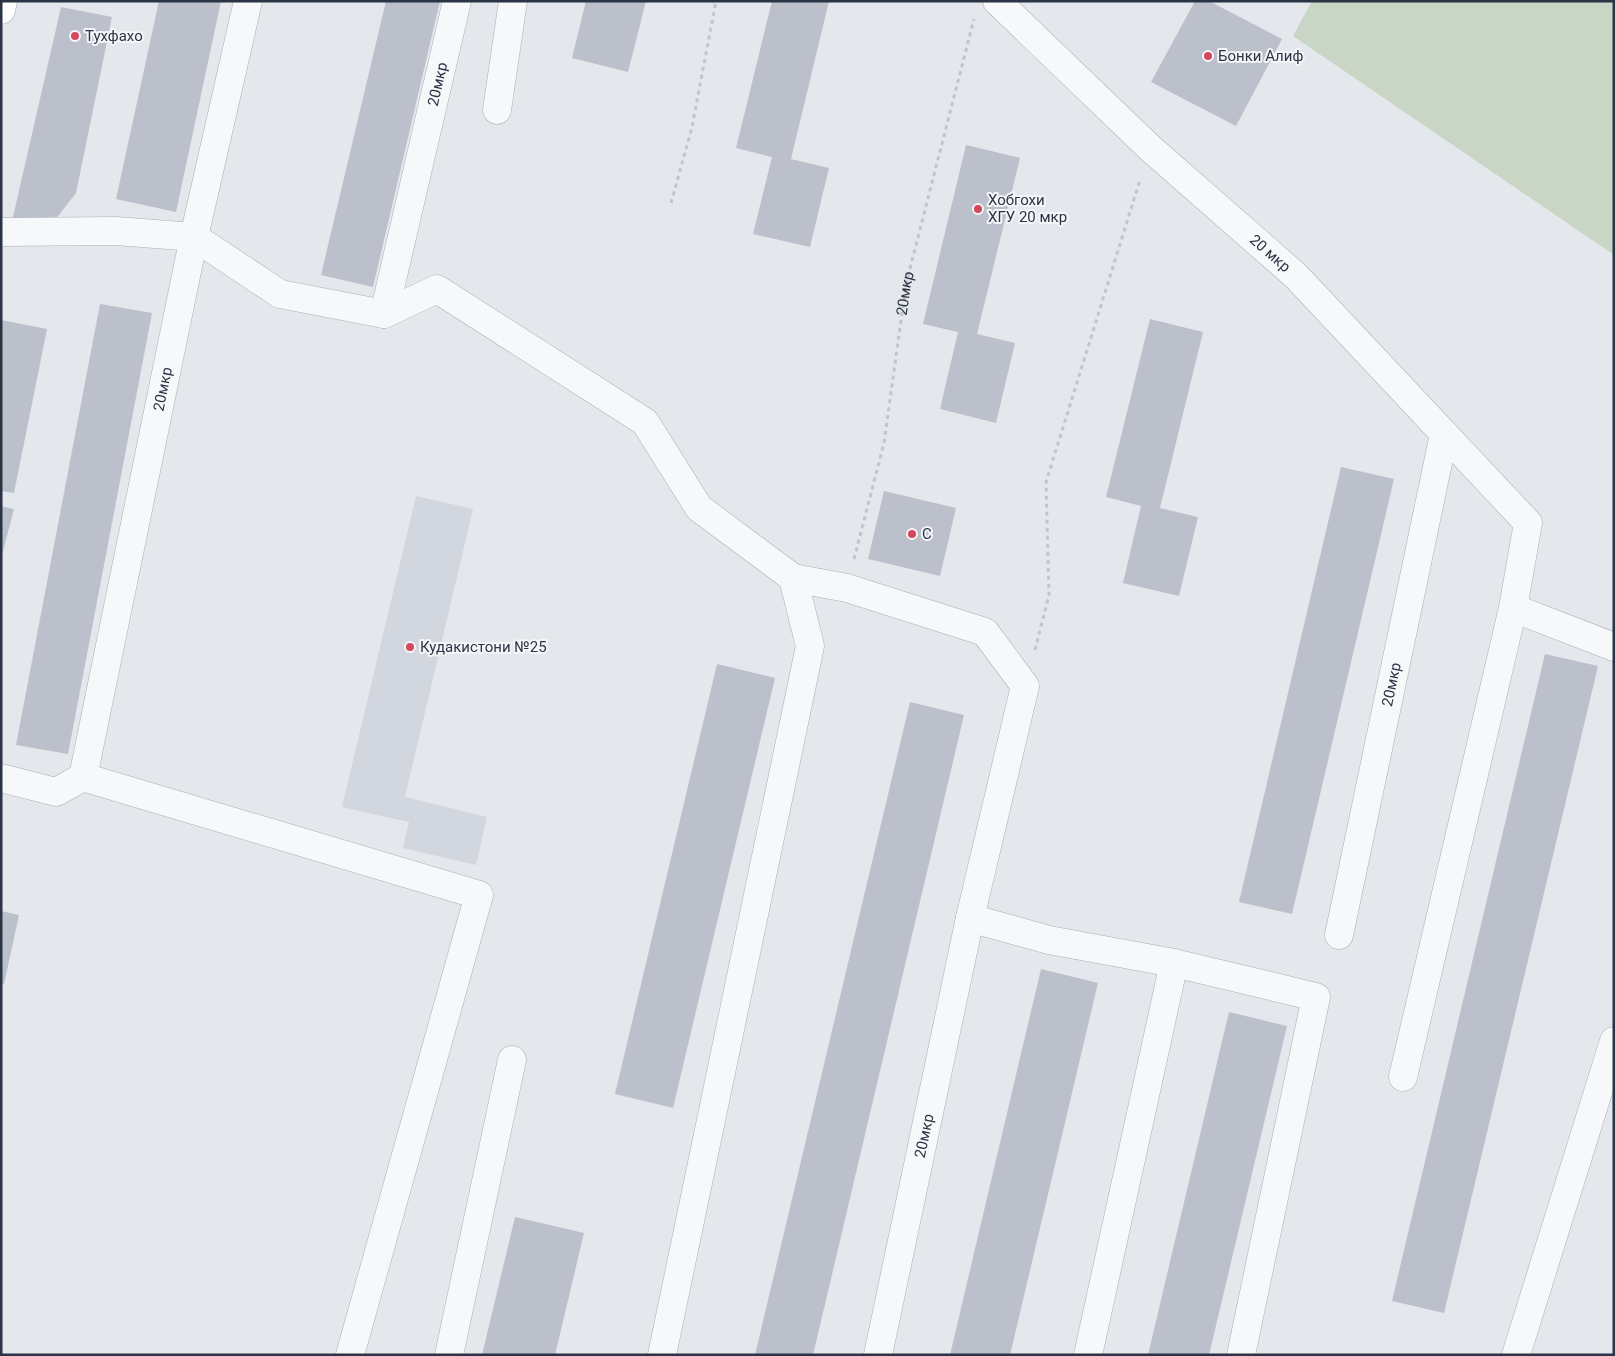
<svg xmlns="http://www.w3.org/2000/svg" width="1615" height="1356" font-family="Roboto,sans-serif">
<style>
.built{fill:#d2d6de}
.green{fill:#c9d6c5}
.building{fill:#bbc0ca}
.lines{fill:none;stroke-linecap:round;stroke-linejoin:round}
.minor-casing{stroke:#a9aeb7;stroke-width:29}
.major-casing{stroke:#a3abb8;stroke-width:29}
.path{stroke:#c2c5cb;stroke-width:3;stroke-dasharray:4 4;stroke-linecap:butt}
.minor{stroke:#f7f8fa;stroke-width:28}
.major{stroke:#fff;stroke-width:28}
.poi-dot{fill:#d1495b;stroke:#f4f6f9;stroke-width:2}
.labels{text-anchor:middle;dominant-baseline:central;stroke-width:4;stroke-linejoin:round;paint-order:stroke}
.poi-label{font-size:15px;fill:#2b3445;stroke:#f4f6f9;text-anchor:start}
.street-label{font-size:15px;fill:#2b3445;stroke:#f4f6f9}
</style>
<rect width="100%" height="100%" fill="#e4e7ec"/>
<path class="built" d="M416 496 473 509 405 797 487 817 476 865 403 848 409 822 342 807Z"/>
<path class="green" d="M1312 1H1614V255L1293 36Z"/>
<g class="building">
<path d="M159 1H221L176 212 116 199Z"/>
<path d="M386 1H440L373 287 321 275Z"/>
<path d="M586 1H646L628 72 572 58Z"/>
<path d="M772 1H829L791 159 829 168 810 247 753 234 772 157 736 148Z"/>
<path d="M1195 1H1209L1282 39 1236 126 1151 82Z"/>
<path d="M61 7 112 17 76 193 51 225 10 230Z"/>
<path d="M966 145 1020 158 977 334 1015 343 996 423 940 409 958 332 923 324Z"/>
<path d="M100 304 152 313 68 754 16 745Z"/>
<path d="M1150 319 1203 332 1160 508 1198 517 1179 596 1123 583 1141 506 1106 497Z"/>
<path d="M1 320 47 329 14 493 1 491Z"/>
<path d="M1341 467 1394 479 1292 914 1239 902Z"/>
<path d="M884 491 956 508 940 576 868 559Z"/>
<path d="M1 506 14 509 2 555H1Z"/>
<path d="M1545 654 1598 666 1444 1313 1392 1301Z"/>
<path d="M717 664 775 678 673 1108 615 1094Z"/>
<path d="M910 702 964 715 813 1355H755Z"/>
<path d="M1 911 19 915 4 984 1 983Z"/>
<path d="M1041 969 1098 983 1010 1355H950Z"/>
<path d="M1229 1012 1287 1026 1209 1355H1148Z"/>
<path d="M515 1217 584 1233 555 1355H482Z"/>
</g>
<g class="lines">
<defs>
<g id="minor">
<path id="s2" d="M997 1 1150 148 1296 276 1528 523 1513 608 1403 1077"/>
<path d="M497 110 513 1"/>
<path d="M1 232 116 231 194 237 280 294 384 314 437 289 645 422 699 508 793 578 810 646 662 1355"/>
<path id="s3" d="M384 314 457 1"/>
<path d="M793 578 847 588 985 632 1025 686 970 918 1049 940 1174 963 1316 997 1241 1355"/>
<path d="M1513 608 1614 647"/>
<path id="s4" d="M83 777 194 237 248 1"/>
<path d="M1 778 56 792 83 777 479 895 350 1355"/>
<path id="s5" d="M1339 935 1444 434"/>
<path d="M449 1355 512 1060"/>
<path id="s6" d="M878 1355 970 918"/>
<path d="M1088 1355 1174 963"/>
<path d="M1516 1355 1614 1041"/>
</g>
<path id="major" d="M1 10 3 1"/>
</defs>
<use href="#minor" class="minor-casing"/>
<use href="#major" class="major-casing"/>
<g class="path">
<path d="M671 203 692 127 716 1"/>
<path id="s1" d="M854 559 884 443 906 284 974 19"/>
<path d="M1035 650 1049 595 1046 482 1140 180"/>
</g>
<use href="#minor" class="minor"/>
<use href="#major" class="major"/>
</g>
<g class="poi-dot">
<circle cx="75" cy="36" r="5"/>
<circle cx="1208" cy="56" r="5"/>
<circle cx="978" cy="209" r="5"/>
<circle cx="912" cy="534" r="5"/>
<circle cx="410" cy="647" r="5"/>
</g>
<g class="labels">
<g class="poi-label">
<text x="85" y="36">Тухфахо</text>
<text x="1218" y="56">Бонки Алиф</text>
<text x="988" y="200">Хобгохи<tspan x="988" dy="17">ХГУ 20 мкр</tspan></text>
<text x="922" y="534">С</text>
<text x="420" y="647">Кудакистони №25</text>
</g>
<g class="street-label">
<text stroke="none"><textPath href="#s3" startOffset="236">20мкр</textPath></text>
<text stroke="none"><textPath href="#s2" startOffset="372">20 мкр</textPath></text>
<text stroke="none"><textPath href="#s1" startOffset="271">20мкр</textPath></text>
<text stroke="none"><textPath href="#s4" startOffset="396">20мкр</textPath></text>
<text stroke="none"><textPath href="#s5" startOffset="256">20мкр</textPath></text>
<text stroke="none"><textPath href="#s6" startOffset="224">20мкр</textPath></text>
</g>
</g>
<rect width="1615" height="1356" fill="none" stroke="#2b3445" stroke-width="5"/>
</svg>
